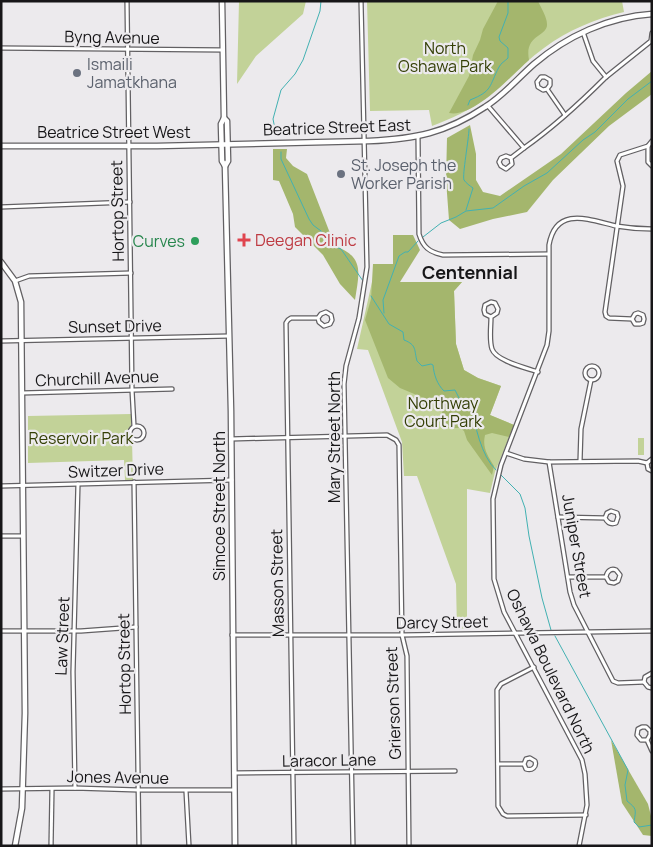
<svg xmlns="http://www.w3.org/2000/svg" width="653" height="847" font-family="Manrope,sans-serif">
<style>
.green{fill:#c2d298}
.forest{fill:#a4b66d}
.lines{fill:none;stroke-linecap:round;stroke-linejoin:round}
.stream{stroke:#42b1b2;stroke-width:1}
.street-casing{stroke:#626063;stroke-width:5.5}
.secondary-casing{stroke:#626063;stroke-width:7}
.street{stroke:#fff;stroke-width:3}
.secondary{stroke:#fff;stroke-width:4.5}
.worship-dot{fill:#6b7280;stroke:#eceaed;stroke-width:2}
.health-dot{fill:#e0444e;stroke:#eceaed;stroke-width:2}
.leisure-dot{fill:#2e9e5b;stroke:#eceaed;stroke-width:2}
.labels{text-anchor:middle;dominant-baseline:central;stroke-width:4.5;stroke-linejoin:round;paint-order:stroke}
.street-label{font-size:16px;fill:#171618;stroke:#eceaed}
.park-label{font-size:16px;fill:#343f06;stroke:#eceaed}
.worship-label{font-size:16px;fill:#5b616d;stroke:#eceaed;text-anchor:start}
.health-label{font-size:16px;fill:#be3a42;stroke:#eceaed;text-anchor:start}
.leisure-label{font-size:16px;fill:#27864d;stroke:#eceaed;text-anchor:end}
.neighbourhood-label{font-size:18px;font-weight:bold;fill:#171618;stroke:#eceaed}
</style>
<rect width="100%" height="100%" fill="#eceaed"/>
<g class="green">
<path d="M239 1H306L303 14 256 56 237 84Z"/>
<path d="M367 1H622L624 12C595 19 568 30 544 48 523 63 507 82 486 98 470 110 451 119 432 126L429 110 370 111Z"/>
<path d="M372 282H462L454 291 456 344 464 370 478 378 501 386 490 415 514 425 495 472 490 493 467 489V628L457 629 456 584 417 476H404L402 442 368 350 357 349Z"/>
<path d="M131 414V425L128 434 132 440 133 480H125L124 460 28 463V416Z"/>
<rect x="638" y="438" width="6" height="17"/>
</g>
<g class="forest">
<path d="M498 1H538C541 8 547 17 547 24 548 37 524 34 529 60 511 76 474 118 449 113L469 76 473 55 480 40 483 29Z"/>
<path d="M652 71V94L609 126 553 180 527 212 493 219 460 229 449 220 446 180 447 138 470 125 476 154V180L483 192 500 196 561 154 626 93Z"/>
<path d="M273 149H287L286 158 293 166 307 174 335 246C365 257 359 273 355 300L340 284 323 255 295 227 293 214 279 181 273 180Z"/>
<path d="M393 235H413L420 250 400 282H462L454 291 456 344 464 370 478 378 501 386 490 415 514 425 509 437 492 433 485 435C482 448 488 456 494 466L492 475 467 440 464 431 460 428H447L441 409 431 401 400 388 388 378 365 320 371 299 373 264H393Z"/>
<path d="M611 740 648 804 651 816 652 836 643 835 622 803Z"/>
</g>
<g class="lines">
<g class="stream">
<path d="M468 105 470 100C493 91 489 86 499 67 501 63 505 61 508 58V48L500 41 499 37 508 13V1"/>
<path d="M276 134 273 119 281 90 295 74 303 60 320 11 321 1"/>
<path d="M281 152V159L309 219 313 225 321 231 330 245"/>
<path d="M466 210 473 188C470 186 466 183 464 180 462 176 469 138 469 129"/>
<path d="M423 237 441 223 456 217 466 211 493 208 524 186 547 173 583 140 595 132 628 99 652 81"/>
<path d="M336 247 341 249 363 281"/>
<path d="M371 296 389 324 403 332 404 340C417 345 414 350 417 361L422 366 431 364 433 365C434 375 437 384 444 391L455 390 460 400 471 405C475 425 481 456 496 470"/>
<path d="M384 313 383 300 399 256 405 252H408L418 241"/>
<path d="M501 475 520 494 525 508 529 536 542 598 551 630"/>
<path d="M555 636 628 770 625 785 627 801C637 809 636 809 634 822L639 827 652 825"/>
</g>
<defs>
<g id="street">
<path d="M127 1 132 390 134 426"/>
<path d="M1 48 223 50"/>
<path d="M606 77 651 41 652 33"/>
<path d="M547 89 543 90 538 87 537 82 541 77H545L550 80V85L547 89 565 115"/>
<path d="M488 106 524 148C554 127 581 102 606 77L593 61 583 32"/>
<path d="M418 137 419 234C423 247 429 252 443 255L548 254"/>
<path d="M648 146V162L652 166"/>
<path d="M511 158 512 164 506 169 501 166 499 162 501 158 506 156 511 158 524 148"/>
<path d="M1 207 130 202"/>
<path d="M15 281 29 276 131 273"/>
<path d="M491 317 497 313 498 309 495 303 491 302 485 305 484 310 485 314 491 317C491 327 489 340 492 349 496 361 527 368 538 372"/>
<path d="M632 319 635 324H640L643 323 644 319 643 315 638 313 635 314 632 319 609 318 606 316 605 312 623 186 617 161 620 155 648 146 652 141"/>
<path d="M1 341 229 336"/>
<circle cx="592" cy="373" r="7"/>
<path d="M22 393 172 389"/>
<circle cx="137" cy="433" r="7"/>
<path d="M231 439 387 435 396 440 399 445 402 635 407 656 409 846"/>
<path d="M506 453 524 459 549 462 638 461 647 463"/>
<path d="M580 461 581 429 591 380"/>
<path d="M549 462 570 592 574 605 613 681 618 683 644 682"/>
<path d="M647 463 648 469 652 471"/>
<path d="M647 463 652 459"/>
<path d="M134 482 139 846"/>
<path d="M1 486 232 480"/>
<path d="M558 517 605 518 607 513 611 511 617 513 618 517 616 523C610 525 607 522 605 518"/>
<path d="M1 536H23"/>
<path d="M568 577H606L609 582 614 583 618 581 620 575 616 570C611 568 607 571 606 577"/>
<path d="M1 631H81L136 627"/>
<path d="M232 635H402L652 631"/>
<path d="M534 667 501 684 497 690 498 806 503 814 507 816 586 815"/>
<path d="M644 682 645 677 652 673"/>
<path d="M644 682 648 687 652 688"/>
<path d="M647 740H641L637 735 638 729 642 727H646L650 731V735L647 740 652 751"/>
<path d="M498 764H524L526 769C532 771 537 767 535 761L530 758 526 759 524 764"/>
<path d="M234 773 455 771"/>
<path d="M75 788 73 672 78 484"/>
<path d="M1 789 75 788 138 790H234"/>
<path d="M186 791 189 846"/>
<path d="M51 846 52 789"/>
<path d="M294 846 286 323 288 320 291 318H318L321 314 326 312 331 315 332 320 330 324 324 326 319 322 318 318"/>
<path d="M353 846 344 384 346 366 359 318 367 267 361 1"/>
<path d="M579 846 587 805 585 774 582 760 504 612 494 579 493 499 501 465 547 345 549 331V245C556 205 590 220 616 226 628 228 640 229 652 229"/>
</g>
<g id="secondary">
<path d="M222 1 224 118 227 121 228 161 225 166 231 411 235 846"/>
<path d="M224 118 221 124 222 161 225 166"/>
<path d="M1 146H157L369 141C415 139 446 133 485 107 503 96 518 78 534 64 567 36 608 17 652 14"/>
<path d="M1 262 15 281 21 302 25 713 22 808 15 846"/>
</g>
</defs>
<use href="#street" class="street-casing"/>
<use href="#secondary" class="secondary-casing"/>
<use href="#street" class="street"/>
<use href="#secondary" class="secondary"/>
</g>
<g class="worship-dot">
<circle cx="77" cy="73" r="5"/>
<circle cx="341" cy="174" r="5"/>
</g>
<path class="health-dot" d="M241.5 232.5h5v5h5v5h-5v5h-5v-5h-5v-5h5z"/>
<circle class="leisure-dot" cx="195" cy="241" r="5"/>
<g class="labels">
<g class="street-label">
<text transform="translate(112 37) rotate(1)">Byng Avenue</text>
<text transform="translate(337 127) rotate(-2)">Beatrice Street East</text>
<text x="114" y="132">Beatrice Street West</text>
<text transform="translate(117 211) rotate(-91)">Hortop Street</text>
<text transform="translate(115 326) rotate(-1)">Sunset Drive</text>
<text transform="translate(97 378) rotate(-2)">Churchill Avenue</text>
<text transform="translate(334 437) rotate(-90)">Mary Street North</text>
<text transform="translate(116 470) rotate(-2)">Switzer Drive</text>
<text transform="translate(219 506) rotate(-90)">Simcoe Street North</text>
<text transform="translate(577 546) rotate(80)">Juniper Street</text>
<text transform="translate(277 583) rotate(-91)">Masson Street</text>
<text transform="translate(442 622) rotate(-1)">Darcy Street</text>
<text transform="translate(62 636) rotate(-88)">Law Street</text>
<text transform="translate(124 664) rotate(-91)">Hortop Street</text>
<text transform="translate(551 671) rotate(64)">Oshawa Boulevard North</text>
<text transform="translate(393 703) rotate(-92)">Grierson Street</text>
<text transform="translate(329 760) rotate(-1)">Laracor Lane</text>
<text transform="translate(118 777) rotate(1)">Jones Avenue</text>
</g>
<g class="park-label">
<text x="445" y="48">North<tspan x="445" dy="18">Oshawa Park</tspan></text>
<text x="443" y="403">Northway<tspan x="443" dy="18">Court Park</tspan></text>
<text x="81" y="438">Reservoir Park</text>
</g>
<g class="worship-label">
<text x="87" y="64">Ismaili<tspan x="87" dy="18">Jamatkhana</tspan></text>
<text x="351" y="165">St. Joseph the<tspan x="351" dy="18">Worker Parish</tspan></text>
</g>
<g class="health-label">
<text x="255" y="240">Deegan Clinic</text>
</g>
<g class="leisure-label">
<text x="185" y="241">Curves</text>
</g>
<g class="neighbourhood-label">
<text x="470" y="272">Centennial</text>
</g>
</g>
<rect width="653" height="847" fill="none" stroke="#171618" stroke-width="5"/>
</svg>
